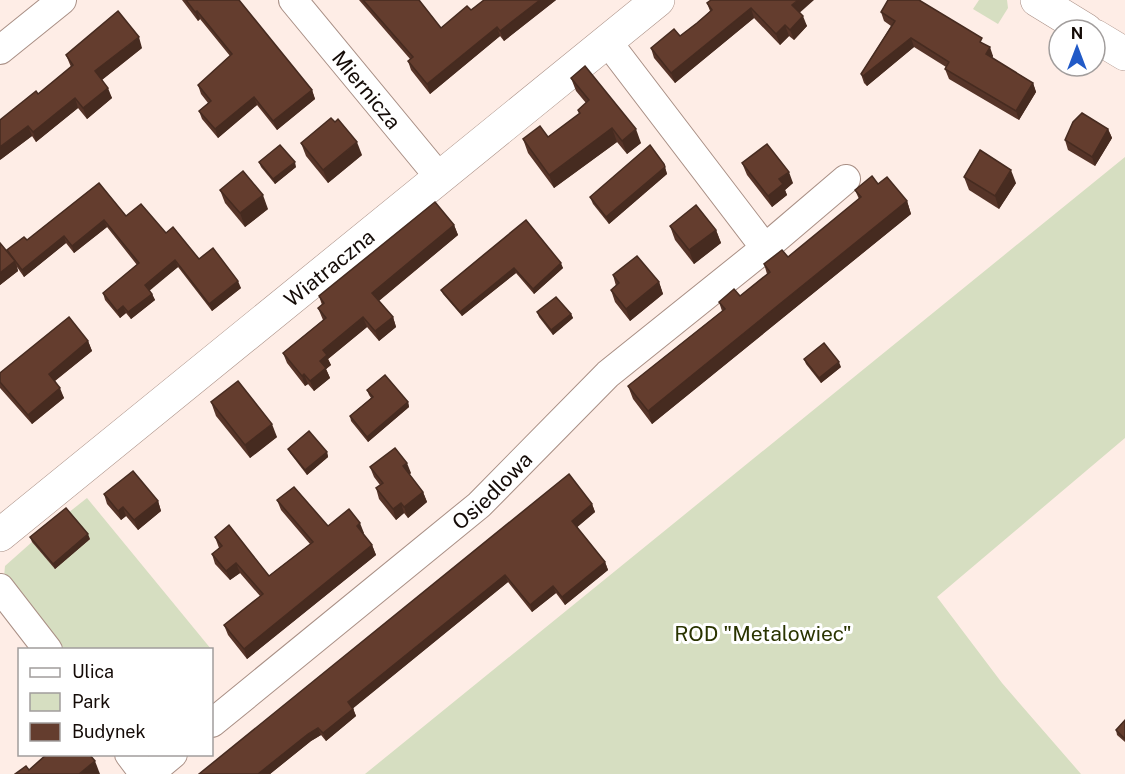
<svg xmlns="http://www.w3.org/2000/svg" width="1125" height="774" font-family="'Public Sans',sans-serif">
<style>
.green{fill:#d6dec1}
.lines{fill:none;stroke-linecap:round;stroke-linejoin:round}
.minor-casing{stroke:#a98f85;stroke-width:30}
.tertiary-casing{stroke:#a98f85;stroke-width:34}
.minor{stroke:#fff;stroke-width:28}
.tertiary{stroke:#fff;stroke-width:33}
.wall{fill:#563428}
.shaded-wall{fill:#462b20}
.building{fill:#643d2e;stroke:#462b20;stroke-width:1.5}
.labels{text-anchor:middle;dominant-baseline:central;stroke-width:6;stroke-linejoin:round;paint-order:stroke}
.street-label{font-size:21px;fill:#140b07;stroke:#fff}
.park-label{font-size:21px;fill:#2a3401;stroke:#fff}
</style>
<rect width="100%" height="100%" fill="#feede6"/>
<g class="green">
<path d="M979 0H1007L1008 8 998 24 973 9Z"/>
<path d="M1125 157V438L937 597 1002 683 1081 774H365Z"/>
<path d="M87 498 211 649H60L4 577 5 566 32 542 55 568 90 539 68 513Z"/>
</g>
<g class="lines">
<defs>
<g id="minor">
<path id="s1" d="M293 0 440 178"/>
<path d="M607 41 765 248"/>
<path d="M0 50 62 0"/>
<path d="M0 588 48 650"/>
<path id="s2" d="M212 723 479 505 608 374 765 248 846 179"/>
<path d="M129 754 144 774"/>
<path d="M149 774 173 754"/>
</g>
<g id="tertiary">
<path d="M1037 0 1086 30"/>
<path d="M1095 36 1125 54"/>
<path id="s3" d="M0 535 658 0"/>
</g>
</defs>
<use href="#minor" class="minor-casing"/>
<use href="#tertiary" class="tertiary-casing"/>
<use href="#minor" class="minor"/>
<use href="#tertiary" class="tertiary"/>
</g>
<g class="wall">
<path d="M182 0H236L312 90 315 99 277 130 257 105 218 138 202 119 199 111 208 103 201 94 198 85 230 56 200 19 198 21Z"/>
<path d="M359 0H419L441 28 471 10 484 0H556L504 41 500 36 430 94 411 70 408 61 410 59Z"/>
<path d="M707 3 799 13 807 26 794 40 789 36 780 45 754 18 675 83 654 58 651 48 680 36 697 23 710 11Z"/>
<path d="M881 12 984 44 993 56 992 58 1033 83 1036 92 1019 120 949 79 945 69 946 67 914 47 867 86 864 83 861 74 891 26 884 21Z"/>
<path d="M142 48 102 80 112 98 87 119 78 108 36 142 32 136 0 160 38 94 71 67 66 55Z"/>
<path d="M571 78 641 143 627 154 617 142 554 188 528 153 523 139 548 137 579 114 578 110 586 103 576 91Z"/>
<path d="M1108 129 1112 138 1095 166 1068 150 1065 140Z"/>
<path d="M301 143 362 155 328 183 306 156Z"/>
<path d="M259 162 296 167 275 184 261 167Z"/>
<path d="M742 163 793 183 785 190 787 195 772 207 747 175Z"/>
<path d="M664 164 667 174 609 224 593 204 590 197Z"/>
<path d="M964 177 1016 183 999 209 969 190Z"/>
<path d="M99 183 126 216 166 233 199 259 241 288 212 311 178 267 149 290 152 294 155 300 131 319 126 313 120 318 105 300 103 293 137 265 107 227 74 253 66 243 24 277 17 267 18 271 0 285V243L8 253 27 240Z"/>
<path d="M878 184 907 201 911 214 652 424 633 399 628 386 722 311 719 302 740 296 767 274 764 264 788 257 859 199 855 190Z"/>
<path d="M220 190 268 209 245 227 225 203Z"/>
<path d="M526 220 563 268 534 294 516 273 462 316 443 294 441 290Z"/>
<path d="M454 225 458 235 379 301 393 317 396 327 379 341 367 327 328 359 331 365 326 369 330 378 314 391 308 384 305 386 287 363 283 353 323 320 318 308 322 305 319 296Z"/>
<path d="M670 226 716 230 721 243 694 264 675 240Z"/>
<path d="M613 275 659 282 663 294 630 321 615 302 611 290 616 286Z"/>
<path d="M537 312 571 314 573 318 553 335 539 317Z"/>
<path d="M88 341 92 351 55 381 64 398 32 424 0 388V373Z"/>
<path d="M804 359 841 367 821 383 806 364Z"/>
<path d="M367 390 408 402 409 407 368 442 351 421 350 416 371 398 369 395Z"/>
<path d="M211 402 277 437 250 458 216 416Z"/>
<path d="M288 449 327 452 328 457 307 475 290 453Z"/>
<path d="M370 467 411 473 409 475 423 492 427 502 408 518 404 513 396 520 379 499 376 488 380 485 374 477Z"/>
<path d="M104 494 158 501 161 511 138 530 126 516 121 520 107 504Z"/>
<path d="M277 500 328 526 364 533 363 534 372 545 376 555 247 659 228 635 224 625 260 596 240 573 230 580 215 564 212 554 219 548 215 537 269 576 310 544 281 510Z"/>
<path d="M592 504 595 512 577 527 605 562 608 570 565 605 556 593 532 612 508 582 353 708 356 716 326 741 321 735 311 741 270 774H199Z"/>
<path d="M30 537 90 539 55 569 32 542Z"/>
<path d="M1125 720V742L1117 735 1116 730Z"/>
</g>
<g class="shaded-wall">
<path d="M540 0H556L504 41 500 31Z"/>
<path d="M798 0H814L796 16 792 5Z"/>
<path d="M751 8 754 18 675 83 671 73Z"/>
<path d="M197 11 200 19 198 21 195 12Z"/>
<path d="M803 16 807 26 794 40 790 30Z"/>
<path d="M785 25 789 36 780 45 776 34Z"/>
<path d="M497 27 500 36 430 94 427 84Z"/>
<path d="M139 37 142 48 99 82 95 71Z"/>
<path d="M911 38 914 47 867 86 863 76Z"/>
<path d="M990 47 993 56 989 63 986 54Z"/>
<path d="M1033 83 1036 92 1019 120 1016 111Z"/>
<path d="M108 88 112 98 87 119 83 108Z"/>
<path d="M312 90 315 99 277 130 273 121Z"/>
<path d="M254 97 257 105 218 138 215 129Z"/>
<path d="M75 98 78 108 36 142 33 132Z"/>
<path d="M28 126 32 136 0 160V147Z"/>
<path d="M612 128 617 142 554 188 549 175Z"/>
<path d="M636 129 641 143 627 154 622 141Z"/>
<path d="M1108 129 1112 138 1095 166 1092 157Z"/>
<path d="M357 142 362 155 328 183 323 170Z"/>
<path d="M295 162 296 167 275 184 273 179Z"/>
<path d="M664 164 667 174 609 224 606 217Z"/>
<path d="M1011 170 1016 183 999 209 995 196Z"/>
<path d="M789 172 793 183 785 190 787 195 772 207 768 196 779 179Z"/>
<path d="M263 195 268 209 245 227 240 213Z"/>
<path d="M907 201 911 214 652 424 648 411Z"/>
<path d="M104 220 107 227 74 253 72 246Z"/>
<path d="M454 225 458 235 376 303 372 293Z"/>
<path d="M716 230 721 243 694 264 689 250Z"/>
<path d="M64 236 66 243 24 277 22 270Z"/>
<path d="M175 260 178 267 148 292 145 285Z"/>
<path d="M15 261 18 271 0 285V273Z"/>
<path d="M561 263 563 268 534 294 533 289Z"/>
<path d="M514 268 516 273 462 316 460 312Z"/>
<path d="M238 281 241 288 212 311 209 304Z"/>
<path d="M659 282 663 294 630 321 626 309Z"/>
<path d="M152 294 155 300 131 319 128 312Z"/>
<path d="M123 306 126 313 120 318 117 311Z"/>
<path d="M571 314 573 318 553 335 551 330Z"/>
<path d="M363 317 367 327 328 359 331 365 326 369 330 378 314 391 310 381 320 361 323 350Z"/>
<path d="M393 317 396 327 379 341 375 331Z"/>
<path d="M88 341 92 351 52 383 49 374Z"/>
<path d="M839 362 841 367 821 383 819 378Z"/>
<path d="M304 374 308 384 305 386 302 376Z"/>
<path d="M60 388 64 398 32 424 28 415Z"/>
<path d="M408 402 409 407 368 442 367 437Z"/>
<path d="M272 424 277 437 250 458 245 445Z"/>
<path d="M327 452 328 457 307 475 305 470Z"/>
<path d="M407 463 411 473 406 477 403 466Z"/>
<path d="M423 492 427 502 408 518 404 507Z"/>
<path d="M158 501 161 511 138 530 134 520Z"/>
<path d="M401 503 404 513 396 520 393 509Z"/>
<path d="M592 504 595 512 575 529 572 521Z"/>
<path d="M123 507 126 516 121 520 118 511Z"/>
<path d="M360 523 364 533 360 536 357 526Z"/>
<path d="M88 534 90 539 55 569 53 564Z"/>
<path d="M372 545 376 555 247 659 244 649Z"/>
<path d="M605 562 608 570 565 605 562 597Z"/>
<path d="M236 563 240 573 230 580 226 571Z"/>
<path d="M505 575 508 582 351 710 348 702Z"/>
<path d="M553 586 556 593 532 612 530 605Z"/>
<path d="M353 709 356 716 326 741 323 733Z"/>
<path d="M318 728 321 735 311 741 270 774H258L308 734Z"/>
<path d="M95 761 100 774H79Z"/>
</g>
<g class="building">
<path d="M186 0H239L312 90 273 121 254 97 215 129 199 111 211 101 198 85 232 54 197 11 195 12Z"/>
<path d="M363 0H419L441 28 467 6 471 10 484 0H540L500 31 497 27 427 84 408 61 413 57Z"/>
<path d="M711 0H798L792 5 803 16 790 30 785 25 776 34 751 8 671 73 651 48 674 29 680 36 697 23 712 10 707 3Z"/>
<path d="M888 0H919L982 38 980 42 990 47 986 54 1033 83 1016 111 945 69 949 62 911 38 863 76 861 74 895 21 881 12Z"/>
<path d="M118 11 139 37 95 71 108 88 83 108 75 98 33 132 28 126 0 147V120L36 91 38 94 73 65 66 55Z"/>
<path d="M585 66 636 129 622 141 612 128 549 175 523 139 540 126 548 137 580 113 578 110 589 100 571 78Z"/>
<path d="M1082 113 1108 129 1092 157 1065 140 1073 122Z"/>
<path d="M331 118 335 122 338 119 357 142 323 170 301 143Z"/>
<path d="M767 144 789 172 779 179 783 184 768 196 742 163Z"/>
<path d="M280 145 295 162 273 179 259 162Z"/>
<path d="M650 145 664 164 665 167 606 217 590 197Z"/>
<path d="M980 150 1011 170 995 196 964 177Z"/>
<path d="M243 171 263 195 240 213 220 190Z"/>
<path d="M872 176 878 184 887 177 907 201 648 411 628 386 725 309 719 302 734 289 740 296 770 272 764 264 782 250 788 257 861 197 855 190Z"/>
<path d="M99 183 126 216 141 204 166 233 173 227 199 259 213 248 238 281 209 304 175 260 145 285 152 294 128 312 123 306 117 311 103 293 139 263 104 220 72 246 64 236 22 270 7 250 24 237 27 240Z"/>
<path d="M435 202 454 225 372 293 393 317 375 331 363 317 323 350 327 355 320 361 326 368 310 381 304 374 302 376 283 353 326 318 318 308 324 303 319 296Z"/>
<path d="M696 205 716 230 689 250 670 226Z"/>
<path d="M526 220 561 263 533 289 514 268 460 312 441 290Z"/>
<path d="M0 243 15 261 0 273Z"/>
<path d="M637 256 659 282 626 309 611 290 619 283 613 275Z"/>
<path d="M556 297 571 314 551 330 537 312Z"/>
<path d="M69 317 88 341 49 374 60 388 28 415 0 382V373Z"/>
<path d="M824 343 839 362 819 378 804 359Z"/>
<path d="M385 375 408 402 367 437 350 416 373 397 367 390Z"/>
<path d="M238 381 272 424 245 445 211 402Z"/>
<path d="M309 431 327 452 305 470 288 449Z"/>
<path d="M395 448 407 463 403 466 423 492 404 507 401 503 393 509 376 488 383 483 370 467Z"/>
<path d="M133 471 158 501 134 520 123 507 118 511 104 494Z"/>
<path d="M569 474 592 504 572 521 605 562 562 597 553 586 530 605 505 575 348 702 353 709 323 733 318 728 308 734 258 774H199Z"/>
<path d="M294 487 328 526 349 509 360 523 357 526 372 545 244 649 224 625 263 594 236 563 226 571 212 554 222 546 215 537 229 525 269 576 313 542 277 500Z"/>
<path d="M66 508 88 534 53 564 30 537Z"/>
<path d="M1125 720V739L1116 730Z"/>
<path d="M47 754H89L95 761 79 774H15L26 766 29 770Z"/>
</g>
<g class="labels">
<g class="street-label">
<text stroke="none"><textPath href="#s1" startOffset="116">Miernicza</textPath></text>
<text stroke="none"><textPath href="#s3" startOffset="424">Wiatraczna</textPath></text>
<text stroke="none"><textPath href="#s2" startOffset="364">Osiedlowa</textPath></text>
</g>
<g class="park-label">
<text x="763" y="633">ROD "Metalowiec"</text>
</g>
</g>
<rect x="18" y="648" width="195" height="108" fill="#ffffff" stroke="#a19d9c" stroke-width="1.5"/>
<rect x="30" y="668" width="30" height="9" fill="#ffffff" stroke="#a19d9c" stroke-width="1.5"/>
<text x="72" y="678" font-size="18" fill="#140b07">Ulica</text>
<rect x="30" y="693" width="30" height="18" fill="#d6dec1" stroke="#a19d9c" stroke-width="1.5"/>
<text x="72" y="708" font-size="18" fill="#140b07">Park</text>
<rect x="30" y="723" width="30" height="18" fill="#643d2e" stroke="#a19d9c" stroke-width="1.5"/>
<text x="72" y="738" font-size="18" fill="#140b07">Budynek</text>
<g transform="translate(1077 48)"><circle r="28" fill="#ffffff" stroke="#a19d9c" stroke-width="1.5"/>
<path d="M0-4.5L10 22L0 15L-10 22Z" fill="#215ac7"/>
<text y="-9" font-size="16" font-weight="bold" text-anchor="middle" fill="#140b07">N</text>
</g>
</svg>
